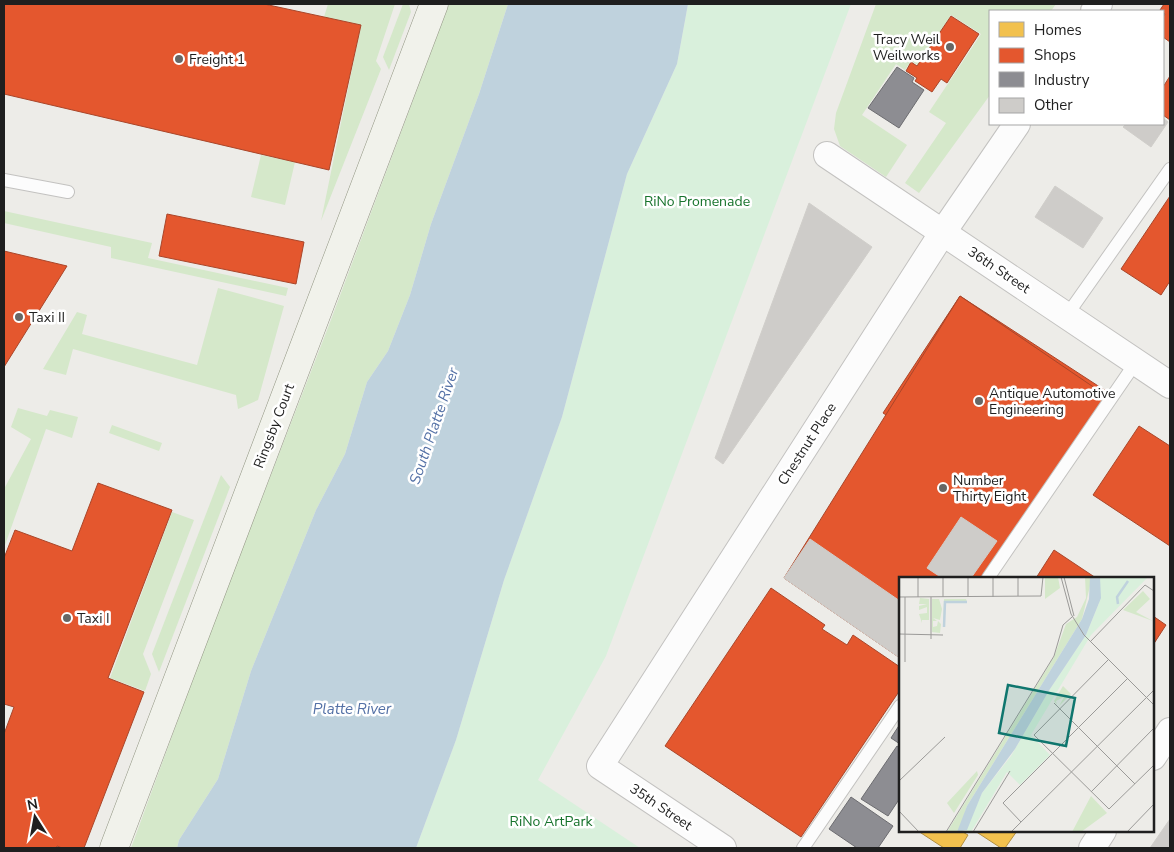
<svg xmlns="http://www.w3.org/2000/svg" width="1174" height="852" font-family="'Nunito Sans',sans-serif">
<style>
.grass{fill:#d5e8ca}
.park{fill:#d9f0dc}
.water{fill:#bfd2dd}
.homes{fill:#f2c14e;stroke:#b39040}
.shops{fill:#e4572e;stroke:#a9462a}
.industry{fill:#8d8d92;stroke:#6c6c70}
.building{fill:#ceccc9;stroke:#d0ceca}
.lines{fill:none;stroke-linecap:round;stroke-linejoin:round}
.lane-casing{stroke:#c3c2c0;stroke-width:14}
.street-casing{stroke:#c3c2c0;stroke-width:28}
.secondary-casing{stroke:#919582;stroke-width:29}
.lane{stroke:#fcfcfc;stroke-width:12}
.street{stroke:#fcfcfc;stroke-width:26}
.secondary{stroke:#f1f2eb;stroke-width:28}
.poi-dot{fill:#676765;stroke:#fff;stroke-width:2}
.labels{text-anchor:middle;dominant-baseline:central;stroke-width:5;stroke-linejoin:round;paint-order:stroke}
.poi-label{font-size:14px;fill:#1f1f1f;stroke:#fff;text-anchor:start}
.park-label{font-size:14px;fill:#17732c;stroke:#fff}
.street-label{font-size:14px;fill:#1f1f1f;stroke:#fff}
.water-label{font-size:15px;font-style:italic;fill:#5471a6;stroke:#fff}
.inset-river{fill:none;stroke:#bfd2dd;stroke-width:2.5}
.inset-road{fill:none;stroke:#9b9a98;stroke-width:1}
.view{fill:#0f766e;fill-opacity:0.15;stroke:#0f766e;stroke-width:2.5}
.inset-edge{fill:none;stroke:#1f1f1f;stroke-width:2.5}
</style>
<rect width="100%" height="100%" fill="#edece8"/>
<g class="grass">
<path d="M328 4H395L376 61 381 69 321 221 361 25 324 17Z"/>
<path d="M403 4H409L411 12 389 70 383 57Z"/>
<path d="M449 4H508L479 94 431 224 410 295 388 351 367 382 345 454 316 510 251 671 218 779 179 840 177 848H131L212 627 329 325Z"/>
<path d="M876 4H1056L1051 11H990V95L919 193 905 183 946 123 929 112 981 34 951 15 918 65 911 61 905 70 896 64 862 115 907 145 886 177 840 146 834 129 836 113Z"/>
<path d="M261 155 295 162 285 205 251 197Z"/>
<path d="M4 211 152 243 148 258 288 288 286 296 111 258V247L4 223Z"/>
<path d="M218 288 284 306 258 400 238 409 236 395 73 349 66 375 43 369 77 312 87 315 82 334 197 365Z"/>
<path d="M18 408 47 416 50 410 78 417 72 438 46 429 4 548V489L31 439 11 427Z"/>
<path d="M112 425 162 443 159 451 109 433Z"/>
<path d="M221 475 230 487 159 672 152 654Z"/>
<path d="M172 512 194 520 143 654 151 674 145 691 110 678Z"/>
</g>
<path class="park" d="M688 4H851L606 656 538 780 640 848H416L456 740 504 580 562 417 627 174 677 64Z"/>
<path class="water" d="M508 4H688L677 64 627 174 562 417 504 580 456 740 416 848H177L179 840 218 779 251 671 316 510 345 454 367 382 388 351 410 295 431 224 479 94Z"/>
<g class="homes">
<path d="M918 831H961L968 835 960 848H944Z"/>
<path d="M975 831H1017L1005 848H1001Z"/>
</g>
<g class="shops">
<path d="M4 4H264L361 25 329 170 4 94Z"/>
<path d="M1164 4H1170V42L1163 37V17L1165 14 1160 10Z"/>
<path d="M951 16 979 34 947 83 941 79 932 92 915 81 917 78 906 71 911 62 917 66Z"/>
<path d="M1170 76V120L1163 115V87Z"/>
<path d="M1170 196V281L1161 295 1121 269Z"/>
<path d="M167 214 304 242 296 284 159 256Z"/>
<path d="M4 251 67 266 4 367Z"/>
<path d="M960 296 1109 393 1032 510 883 413Z"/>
<path d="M960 296 1111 399 980 578H900V658L784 578Z"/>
<path d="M1139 426 1170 446V546L1093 495Z"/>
<path d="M98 483 172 510 108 678 144 692 84 848H62L57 846V848H4V734L14 707 4 704V558L15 530 72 551Z"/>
<path d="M1054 550 1096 578H1036Z"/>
<path d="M771 588 825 625 822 629 847 645 853 635 900 667V690L801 837 665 746Z"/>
<path d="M1153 616 1166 625 1153 645Z"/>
</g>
<g class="industry">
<path d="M897 67 914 78 912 82 924 90 899 128 868 108Z"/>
<path d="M900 724V744L891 738Z"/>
<path d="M897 746 900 748V798L888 816 861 799Z"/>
<path d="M851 797 893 826 878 848H857L829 829Z"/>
</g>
<g class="building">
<path d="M1163 118 1168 122 1151 147 1123 127 1126 124H1163Z"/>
<path d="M1055 186 1103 218 1083 248 1035 217Z"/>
<path d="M809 203 872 247 723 464 715 458Z"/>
<path d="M961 517 997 541 971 578H942L927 568Z"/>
<path d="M810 539 900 601V658L784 578Z"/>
<path d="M1170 819V848H1150Z"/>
</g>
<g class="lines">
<defs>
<g id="lane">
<path d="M4 180 68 192"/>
<path d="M1067 315 1170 169"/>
<path d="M988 578 1136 362"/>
<path d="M803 848 900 706"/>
</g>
<g id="street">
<path d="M1094 11 1099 4"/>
<path d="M827 155 1170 385"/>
<path d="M1153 757 1170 731"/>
<path d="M723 848 600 766 943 232 1017 124"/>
<path d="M1092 848 1103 831"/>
</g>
<path id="secondary" d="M114 848 434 4"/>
</defs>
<use href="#lane" class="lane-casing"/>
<use href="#street" class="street-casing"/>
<use href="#secondary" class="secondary-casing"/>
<use href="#lane" class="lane"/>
<use href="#street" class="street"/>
<use href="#secondary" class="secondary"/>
</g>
<g class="poi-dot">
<circle cx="950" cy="47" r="5"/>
<circle cx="179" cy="59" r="5"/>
<circle cx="19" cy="317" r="5"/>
<circle cx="979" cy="401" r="5"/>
<circle cx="943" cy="488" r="5"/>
<circle cx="67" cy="618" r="5"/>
</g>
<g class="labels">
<g class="poi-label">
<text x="940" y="39" text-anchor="end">Tracy Weil<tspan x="940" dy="16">Weilworks</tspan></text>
<text x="189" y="59">Freight 1</text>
<text x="29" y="317">Taxi II</text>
<text x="989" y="393">Antique Automotive<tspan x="989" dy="16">Engineering</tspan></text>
<text x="953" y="480">Number<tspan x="953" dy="16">Thirty Eight</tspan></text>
<text x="77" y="618">Taxi I</text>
</g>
<g class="park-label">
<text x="697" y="201">RiNo Promenade</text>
<text x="551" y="821">RiNo ArtPark</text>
</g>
<g class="street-label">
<text transform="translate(999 270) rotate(34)">36th Street</text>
<text transform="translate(274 426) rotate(-69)">Ringsby Court</text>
<text transform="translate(807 444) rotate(-57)">Chestnut Place</text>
<text transform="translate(661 807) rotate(34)">35th Street</text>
</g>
<g class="water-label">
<text transform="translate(434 426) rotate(-71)">South Platte River</text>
<text x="352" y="709">Platte River</text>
</g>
</g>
<g transform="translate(899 577)">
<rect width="255" height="255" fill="#edece8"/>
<path d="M159 0 161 11 146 22V1ZM186 0H191V9L183 42 68 229 61 251 58 255H48L155 80 167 47 178 40 187 21ZM244 14 251 22 237 35 254 44 224 33ZM21 21 30 22V43H23V46L20 37 28 36V30L20 33V29L28 27H20ZM33 22H40L43 32 41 43 34 41 38 44H34V50L38 49 39 44 42 47 41 56 33 55ZM45 22H67L68 25H47L44 51ZM164 109 172 117 160 129 165 120 157 124 158 128 155 124ZM78 194 79 198 55 236 48 226ZM192 219 208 236 182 255H173Z" fill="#d5e8ca"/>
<path d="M201 0H249L192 58 132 158 151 178 121 208 108 195 72 255H66L83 216 112 179 151 112 187 58 200 26Z" fill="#d9f0dc"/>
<path d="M191 0H201L202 21 187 58 151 112 116 172 83 216 68 253 58 255 68 229 183 42 190 22Z" fill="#bfd2dd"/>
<path class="inset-river" d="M219 27 218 20 229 4M45 50 46 25H68"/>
<path class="inset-road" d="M69 0V20M162 0 172 37 185 58 255 128M165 0 175 39M119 19V0M0 20 142 19 144 0M6 20V85M19 20V0M44 20V0M94 20V0M0 57 44 58M32 62V20M191 65 246 8 255 14M209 83 135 158 210 232 255 188M155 126 236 207M0 204 46 160M192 215 255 151M0 234 20 255M122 245 104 226 228 102M47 255 155 79 164 48 173 40M74 255 111 194M112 255 255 113M228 255 255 227"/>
<path class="view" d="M109 108 176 121 167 169 100 156Z"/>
<rect width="255" height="255" class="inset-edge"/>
</g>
<rect width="1174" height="852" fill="none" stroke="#1f1f1f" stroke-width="10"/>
<rect x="989" y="10" width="175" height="115" fill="#ffffff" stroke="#a5a5a5"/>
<rect x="999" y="22" width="25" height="15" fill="#f2c14e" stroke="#a5a5a5"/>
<text x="1034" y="35" font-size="15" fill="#1f1f1f">Homes</text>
<rect x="999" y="48" width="25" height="15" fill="#e4572e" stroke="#a5a5a5"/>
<text x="1034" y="60" font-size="15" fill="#1f1f1f">Shops</text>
<rect x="999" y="72" width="25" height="15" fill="#8d8d92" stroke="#a5a5a5"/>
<text x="1034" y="85" font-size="15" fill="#1f1f1f">Industry</text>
<rect x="999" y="98" width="25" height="15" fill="#ceccc9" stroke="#a5a5a5"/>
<text x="1034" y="110" font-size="15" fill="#1f1f1f">Other</text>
<g transform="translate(35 817) rotate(349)" stroke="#ffffff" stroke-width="4" paint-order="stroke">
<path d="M0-4L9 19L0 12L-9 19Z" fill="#1f1f1f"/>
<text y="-8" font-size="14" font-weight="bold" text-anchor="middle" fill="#1f1f1f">N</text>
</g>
</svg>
